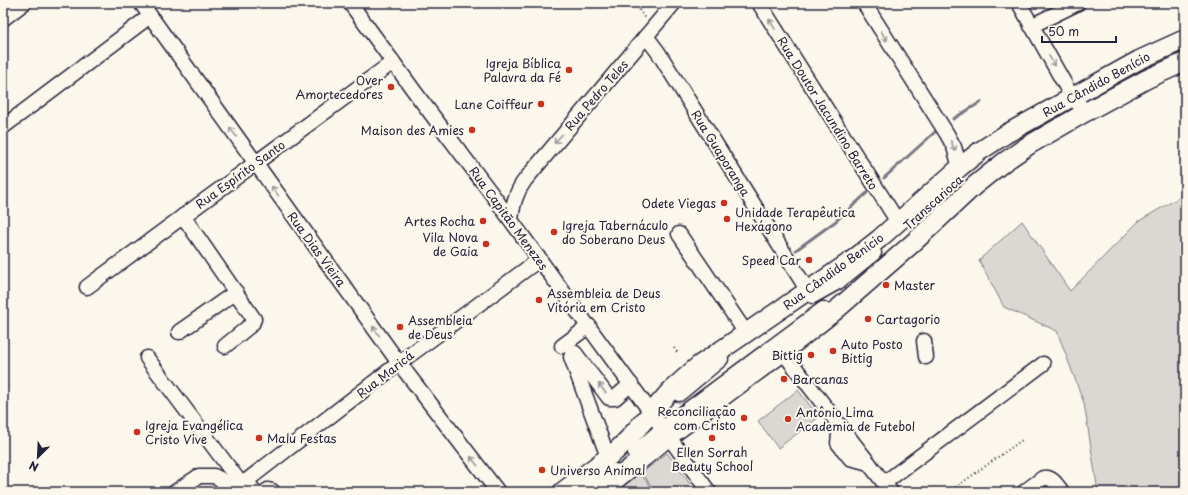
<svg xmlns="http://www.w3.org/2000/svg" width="1188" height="495" font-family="'Playpen Sans',sans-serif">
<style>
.green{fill:#dbd8d3;stroke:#7e7d87}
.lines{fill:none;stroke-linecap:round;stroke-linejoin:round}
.stream{stroke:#787681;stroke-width:3}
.minor-casing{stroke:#22223b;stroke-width:17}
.major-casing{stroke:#22223b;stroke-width:21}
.path{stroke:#22223b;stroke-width:2;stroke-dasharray:1 3;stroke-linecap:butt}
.minor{stroke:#fbf7ec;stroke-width:14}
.major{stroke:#fbf7ec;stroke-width:18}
.oneway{stroke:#99979c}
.poi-dot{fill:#c8321e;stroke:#fbf7ec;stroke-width:1.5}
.labels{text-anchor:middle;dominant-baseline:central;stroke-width:4;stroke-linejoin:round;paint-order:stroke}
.poi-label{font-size:12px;fill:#22223b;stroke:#fbf7ec;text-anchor:start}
.street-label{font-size:12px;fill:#22223b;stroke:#fbf7ec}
</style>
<rect width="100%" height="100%" fill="#fbf7ec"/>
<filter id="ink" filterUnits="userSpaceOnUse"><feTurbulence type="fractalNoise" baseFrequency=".025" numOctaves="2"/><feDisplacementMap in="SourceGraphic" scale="8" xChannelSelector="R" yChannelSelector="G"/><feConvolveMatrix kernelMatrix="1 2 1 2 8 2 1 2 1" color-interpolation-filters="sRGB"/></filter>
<g filter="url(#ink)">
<g class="green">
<path d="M1185 194V492H1098L1084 403 1057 331 1004 307 979 260 1022 221 1070 291 1139 221Z"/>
<path d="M798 390 819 417 778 448 758 421Z"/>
<path d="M667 453 696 492H656L642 473Z"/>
<path d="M640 473 655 492H616Z"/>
</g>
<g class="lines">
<g class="stream">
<path d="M953 119 981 102"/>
<path d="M884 178 936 131"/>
<path d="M796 250 836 221 867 193"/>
</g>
<defs>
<g id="minor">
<path d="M141 3 399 363 498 492"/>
<path d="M350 3 420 99 494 197 709 492"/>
<path d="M759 3 898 222"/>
<path d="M864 3 947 134 954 147 960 167"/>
<path d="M1019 3 1072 97 1086 112"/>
<path d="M3 19 24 3"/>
<path d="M1031 26 1078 3"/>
<path d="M646 36 658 52 808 291"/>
<path d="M3 127 150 16"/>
<path d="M183 216 254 319 252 324 225 346"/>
<path d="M511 219C513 204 516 192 525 180L674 3"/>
<path d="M679 234 746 333"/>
<path d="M87 287 393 62"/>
<path d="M813 296 838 282 874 253"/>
<path d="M179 332 236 292"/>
<path d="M924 341 926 357"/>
<path d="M562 346 589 326"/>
<path d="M783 352 891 492"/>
<path d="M147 358 242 485"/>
<path d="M679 394 721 359"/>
<path d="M840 426 838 443 850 458 869 463"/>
<path d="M635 453 663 428 823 309"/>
<path d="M608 457 571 357 573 352 575 353 609 398H615L631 384"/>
<path d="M246 481 255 492"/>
<path d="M884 483 1043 364"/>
<path d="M175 492 199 476H214L220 479 232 492"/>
<path d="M232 492 399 363 540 259"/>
<path d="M265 492 268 490 272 491 273 492"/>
<path d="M584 492 615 471"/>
<path d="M1024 492 1043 478C1052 476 1057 485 1062 492"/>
</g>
<g id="major">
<path d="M562 492 616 451 629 438 671 390 698 366 851 261 879 239 960 167 980 151 1006 134 1139 60 1185 39"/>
<path d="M600 492 644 457 669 436 783 352 835 311 913 243 974 186 1004 162 1029 145 1086 112 1147 79 1185 62"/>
</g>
</defs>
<use href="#minor" class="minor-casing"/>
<use href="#major" class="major-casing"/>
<g class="path">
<path d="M635 3 645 19"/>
<path d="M674 348 677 352"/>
<path d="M949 492 1022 440"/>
</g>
<use href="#minor" class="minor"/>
<use href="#major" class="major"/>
</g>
<defs><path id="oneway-shaft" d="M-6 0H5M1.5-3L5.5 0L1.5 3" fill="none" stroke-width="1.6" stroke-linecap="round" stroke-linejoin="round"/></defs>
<g class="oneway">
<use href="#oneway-shaft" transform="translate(772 24) rotate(-122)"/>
<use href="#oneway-shaft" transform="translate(884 36) rotate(58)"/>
<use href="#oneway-shaft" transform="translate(1052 61) rotate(60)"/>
<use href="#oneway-shaft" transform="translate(233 132) rotate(-125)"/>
<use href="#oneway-shaft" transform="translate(558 139) rotate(130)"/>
<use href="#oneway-shaft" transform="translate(953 146) rotate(66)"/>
<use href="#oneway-shaft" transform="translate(275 191) rotate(-126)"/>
<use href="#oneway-shaft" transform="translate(376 331) rotate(-126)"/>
<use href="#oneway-shaft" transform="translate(602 388) rotate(-127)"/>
<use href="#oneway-shaft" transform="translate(474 461) rotate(-128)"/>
</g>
</g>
<g class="poi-dot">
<circle cx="569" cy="70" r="4"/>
<circle cx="391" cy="87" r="4"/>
<circle cx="541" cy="104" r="4"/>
<circle cx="472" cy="130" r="4"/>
<circle cx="724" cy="203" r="4"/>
<circle cx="727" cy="219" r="4"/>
<circle cx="483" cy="221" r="4"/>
<circle cx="554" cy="232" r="4"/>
<circle cx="486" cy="244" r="4"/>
<circle cx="809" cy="260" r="4"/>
<circle cx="886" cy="285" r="4"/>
<circle cx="539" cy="300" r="4"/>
<circle cx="868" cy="319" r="4"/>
<circle cx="400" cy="327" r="4"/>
<circle cx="833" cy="351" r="4"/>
<circle cx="811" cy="355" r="4"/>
<circle cx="784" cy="379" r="4"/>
<circle cx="744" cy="418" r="4"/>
<circle cx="788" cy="419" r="4"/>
<circle cx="137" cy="432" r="4"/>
<circle cx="259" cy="438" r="4"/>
<circle cx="712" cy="438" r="4"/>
<circle cx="542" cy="470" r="4"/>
</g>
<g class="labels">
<g class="poi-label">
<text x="561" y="63" text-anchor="end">Igreja Bíblica<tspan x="561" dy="14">Palavra da Fé</tspan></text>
<text x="383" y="80" text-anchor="end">Over<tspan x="383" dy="14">Amortecedores</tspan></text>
<text x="533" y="104" text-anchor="end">Lane Coiffeur</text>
<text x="464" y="130" text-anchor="end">Maison des Amies</text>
<text x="716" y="203" text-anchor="end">Odete Viegas</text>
<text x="735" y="212">Unidade Terapêutica<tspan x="735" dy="14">Hexágono</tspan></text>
<text x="475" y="221" text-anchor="end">Artes Rocha</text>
<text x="562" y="225">Igreja Tabernáculo<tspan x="562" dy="14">do Soberano Deus</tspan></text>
<text x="478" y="237" text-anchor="end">Vila Nova<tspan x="478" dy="14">de Gaia</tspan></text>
<text x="801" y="260" text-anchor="end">Speed Car</text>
<text x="894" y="285">Master</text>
<text x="547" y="293">Assembleia de Deus<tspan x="547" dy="14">Vitória em Cristo</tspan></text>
<text x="876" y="319">Cartagorio</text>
<text x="408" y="320">Assembleia<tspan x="408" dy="14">de Deus</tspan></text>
<text x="841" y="344">Auto Posto<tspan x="841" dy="14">Bittig</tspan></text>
<text x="803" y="355" text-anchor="end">Bittig</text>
<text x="792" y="379">Barcanas</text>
<text x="736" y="411" text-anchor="end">Reconciliação<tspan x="736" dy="14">com Cristo</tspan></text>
<text x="796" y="412">Antônio Lima<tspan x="796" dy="14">Academia de Futebol</tspan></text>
<text x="145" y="425">Igreja Evangélica<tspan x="145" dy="14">Cristo Vive</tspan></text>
<text x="267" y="438">Malu Festas</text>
<text x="712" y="452" text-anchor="middle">Ellen Sorrah<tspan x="712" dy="14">Beauty School</tspan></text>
<text x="550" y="470">Universo Animal</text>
</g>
<g class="street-label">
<text transform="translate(1096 84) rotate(-29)">Rua Cândido Benício</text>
<text transform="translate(596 95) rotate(-49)">Rua Pedro Teles</text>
<text transform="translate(828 113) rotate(58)">Rua Doutor Jacundino Barreto</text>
<text transform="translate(721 153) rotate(58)">Rua Guaporanga</text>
<text transform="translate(240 174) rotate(-36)">Rua Espírito Santo</text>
<text transform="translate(933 202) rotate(-42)">Transcarioca</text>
<text transform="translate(509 218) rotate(54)">Rua Capitão Menezes</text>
<text transform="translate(317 249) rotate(54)">Rua Dias Vieira</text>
<text transform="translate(833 271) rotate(-36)">Rua Cândido Benício</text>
<text transform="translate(385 374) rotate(-38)">Rua Maricá</text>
</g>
</g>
<rect width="1188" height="495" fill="none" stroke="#fbf7ec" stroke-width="16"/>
<rect x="8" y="8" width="1172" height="479" fill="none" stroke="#22223b" stroke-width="1.5" filter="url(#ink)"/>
<g transform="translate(38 457) rotate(204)" stroke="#fbf7ec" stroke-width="3" paint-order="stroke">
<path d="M0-3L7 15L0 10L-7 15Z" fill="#22223b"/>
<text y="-6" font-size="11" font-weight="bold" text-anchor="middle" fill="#22223b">N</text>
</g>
<path d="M1042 36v6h74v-6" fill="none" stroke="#22223b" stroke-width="2"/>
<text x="1048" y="36" font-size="12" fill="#22223b" stroke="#fbf7ec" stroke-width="3" paint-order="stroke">50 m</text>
</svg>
